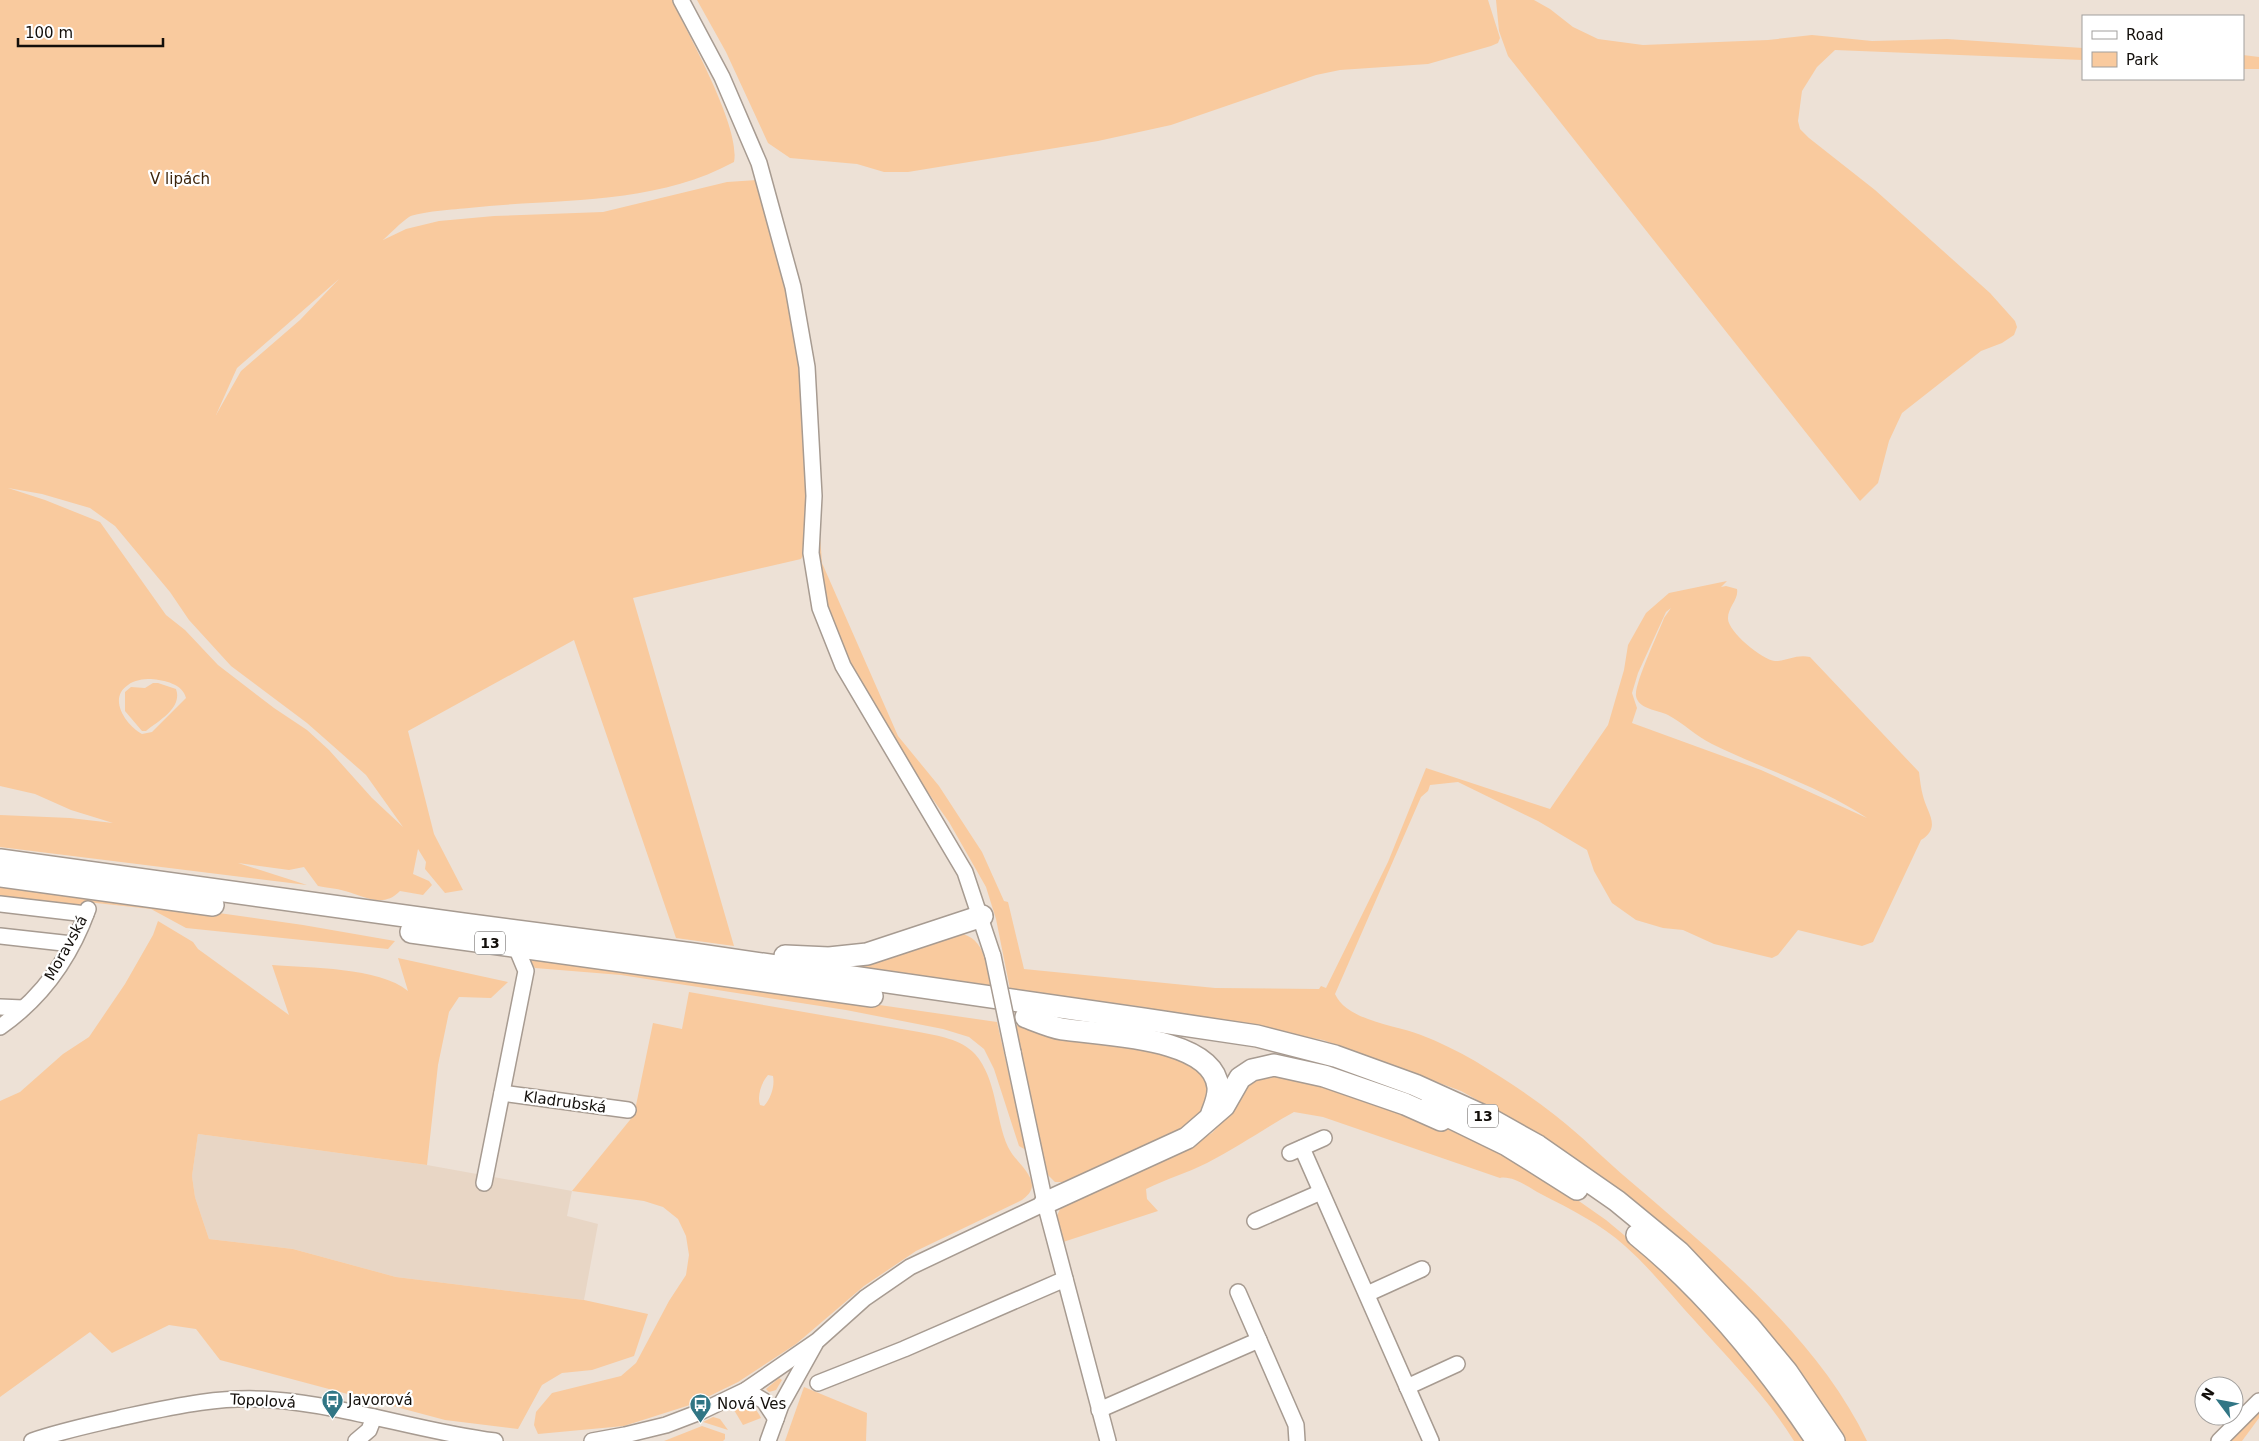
<svg xmlns="http://www.w3.org/2000/svg" width="2259" height="1441" font-family="'DejaVu Sans',sans-serif">
<style>
.built{fill:#e8d6c5}
.green{fill:#f9ca9e;fill-rule:evenodd}
.lines{fill:none;stroke-linecap:round;stroke-linejoin:round}
.minor-casing{stroke:#a79b91;stroke-width:18}
.highway-casing{stroke:#a79b91;stroke-width:24}
.minor{stroke:#fff;stroke-width:15}
.highway{stroke:#fff;stroke-width:21}
.minor-bridge-casing{stroke:#a79b91;stroke-width:18;stroke-linecap:butt}
.minor-bridge{stroke:#fff;stroke-width:15}
.labels{text-anchor:middle;dominant-baseline:central;stroke-width:4.5;stroke-linejoin:round;paint-order:stroke}
.shield{fill:#fff;stroke:#5a5754;stroke-width:1}
.shield-label{font-size:14px;font-weight:bold;fill:#130f0b}
.park-label{font-size:15px;fill:#3d250c;stroke:#fff}
.street-label{font-size:15px;fill:#130f0b;stroke:#fff}
.poi-label{font-size:15px;fill:#130f0b;stroke:#fff;text-anchor:start}
</style>
<rect width="100%" height="100%" fill="#ede1d6"/>
<path class="built" d="M198 1134 427 1165 572 1191 567 1216 598 1224 584 1300 396 1277 293 1249 209 1239 195 1197 192 1176Z"/>
<g class="green">
<path d="M0 0H672C688 35 741 127 734 162 653 206 558 198 469 208 457 209 417 212 409 217 400 223 391 233 383 240L406 229 439 221 494 216 603 212 727 182 757 180 784 268 802 360 807 547 801 559 633 598 734 946 676 938 574 640 408 731 434 834 463 890 445 893 425 869 426 862 418 849 413 874 429 881 432 885 423 895 400 891C383 909 364 896 345 891 336 888 327 888 318 886L304 867 289 870 238 863 307 885 0 847V815L70 818 113 823 71 810 35 794 0 786ZM339 279 300 320 241 371 216 415 237 368ZM8 488 42 494 90 508 115 526 170 592 189 620 231 666 307 723 366 775 403 827 372 798 329 750 307 730 274 708 218 665 185 630 166 615 100 522 45 500ZM151 679C164 680 183 684 186 698L152 732 142 734C127 726 107 699 128 685 134 680 143 679 151 679Z"/>
<path d="M697 0H1488L1500 38 1498 43 1491 46 1428 64 1340 70 1316 75 1171 125 1098 141 908 172H884L857 164 790 158 768 143 726 52Z"/>
<path d="M1496 0H1534L1550 9 1573 27 1598 39 1643 45 1768 40 1812 35 1872 41 1947 39 2083 48V60L1835 50 1817 67 1802 91 1798 121 1800 129 1809 138 1875 190 1990 293 2015 321 2017 327 2014 335 2002 343 1981 351 1902 413 1889 441 1878 483 1860 501 1508 56 1499 31Z"/>
<path d="M2243 55 2259 57V69H2243Z"/>
<path d="M819 522 822 563 898 736 939 786 982 852 1004 901 1008 902 1024 969 1215 988 1319 989 1321 986 1326 988 1388 862 1426 768 1550 809 1608 725 1624 670 1628 645 1646 613 1669 593 1727 581 1721 587 1726 586 1737 589C1739 599 1728 607 1728 618 1727 631 1762 660 1775 661 1788 661 1796 654 1810 657L1919 772C1920 780 1921 789 1923 796 1927 813 1942 827 1921 840L1873 942 1862 946 1798 930 1778 955 1772 958 1714 944 1683 930 1663 928 1636 920 1612 903 1594 871 1587 850 1538 821 1458 782 1430 785 1428 791 1421 797 1335 994C1347 1021 1396 1025 1421 1035 1439 1042 1458 1051 1475 1061 1503 1078 1531 1096 1556 1116 1582 1136 1605 1160 1630 1181 1716 1255 1817 1337 1867 1441H1845L1799 1369 1746 1306 1646 1210 1526 1127 1461 1091 1323 1040 1137 1006 1070 999 1010 989 996 919 986 887 949 822 917 777 837 644 815 556ZM1671 608 1664 618C1659 632 1634 684 1636 696 1638 709 1658 710 1668 715 1683 723 1696 736 1712 744 1763 769 1819 786 1867 818L1761 770 1632 723 1637 708 1632 693 1638 673 1666 612Z"/>
<path d="M153 683H158L176 689C183 708 158 721 146 731H142L125 711V692L131 687 145 688Z"/>
<path d="M0 882 303 925 395 941 388 949 186 928 151 909 87 902 78 911 0 901Z"/>
<path d="M158 921 193 942 198 949 289 1015 272 965C309 968 379 967 408 991L398 958 508 982 491 998 459 997 449 1012 438 1065 427 1165 198 1134 192 1176 195 1197 209 1239 293 1249 396 1277 584 1300 648 1314 634 1356 592 1370 562 1373 542 1385 518 1429 445 1420 220 1360 196 1329 169 1325 112 1353 90 1332 0 1397V1101L20 1092 63 1054 89 1037 125 984 153 935Z"/>
<path d="M959 933C986 938 986 966 991 988L834 967Z"/>
<path d="M529 959 755 987 997 1022 1026 1150 1019 1146 994 1069 984 1049 969 1037 943 1029 846 1010 621 975 535 968Z"/>
<path d="M689 992 919 1032C939 1036 961 1039 975 1054 997 1079 995 1118 1008 1147 1014 1160 1031 1171 1032 1185 1032 1192 1027 1196 1022 1200L916 1251 864 1286 796 1344 738 1382 693 1404 624 1426 538 1434 534 1425 536 1412 552 1393 621 1376 636 1363 669 1301 686 1275 689 1255 686 1236 678 1219 663 1207 644 1201 572 1191 634 1115 653 1023 682 1029ZM768 1075 773 1076C775 1086 771 1098 764 1106L760 1105C757 1096 761 1083 768 1075Z"/>
<path d="M1016 1025 1065 1038 1183 1054 1212 1078 1207 1109 1190 1125 1063 1182H1055L1046 1173Z"/>
<path d="M1277 1072 1367 1097 1484 1144 1556 1185 1606 1220 1654 1260 1716 1322 1756 1369 1806 1441H1794C1767 1397 1729 1359 1695 1321 1672 1296 1650 1268 1625 1246 1601 1224 1570 1209 1541 1194 1530 1188 1512 1175 1500 1178L1323 1117 1294 1112C1265 1128 1237 1148 1207 1163 1187 1173 1166 1179 1146 1189L1147 1199 1158 1211 1060 1243 1055 1220 1061 1207 1176 1153 1212 1133 1226 1118 1249 1078Z"/>
<path d="M779 1378 782 1380 776 1390 769 1392 766 1389Z"/>
<path d="M804 1387 867 1413 866 1441H785Z"/>
<path d="M741 1405C752 1405 756 1408 761 1418L743 1425 734 1410 736 1406Z"/>
<path d="M2259 1406V1418L2242 1441H2225Z"/>
<path d="M713 1417 720 1419 728 1430 703 1422Z"/>
<path d="M702 1426 725 1434V1439L723 1441H664Z"/>
</g>
<g class="lines">
<defs>
<g id="minor">
<path d="M681 0 722 77 759 163 793 287 807 367 814 496 811 553 820 608 843 666 965 872 993 956"/>
<path d="M0 904 86 914"/>
<path d="M0 936 72 944"/>
<path d="M0 1007 23 1008"/>
<path d="M0 1027C42 998 71 956 88 909"/>
<path d="M1013 1052 1045 1203 1108 1441"/>
<path d="M502 1093 628 1110"/>
<path d="M1302 1148 1431 1441"/>
<path d="M1290 1153 1324 1138"/>
<path d="M484 1183 526 971 516 947"/>
<path d="M1255 1221 1321 1192"/>
<path d="M1238 1292 1296 1425 1297 1441"/>
<path d="M1367 1294 1422 1269"/>
<path d="M818 1383 904 1349 1065 1279"/>
<path d="M1407 1387 1457 1364"/>
<path d="M746 1390 764 1401 776 1419"/>
<path d="M1099 1410 1259 1340"/>
<path d="M32 1441C61 1431 90 1425 120 1418 171 1407 222 1395 274 1400 349 1406 421 1432 495 1441"/>
<path d="M356 1441 369 1430 374 1417"/>
<path d="M592 1441 625 1435 666 1425 700 1412 746 1390 817 1341 865 1298 910 1267 1045 1203"/>
<path d="M768 1441 781 1405 815 1344"/>
<path d="M2219 1441 2259 1401"/>
</g>
<g id="highway">
<path d="M0 860 463 924 693 954 1143 1019 1257 1036 1335 1056 1415 1085 1488 1118 1538 1146 1617 1201 1679 1252 1749 1326 1787 1372 1834 1441"/>
<path d="M0 876 213 905"/>
<path d="M411 932 872 996"/>
<path d="M785 956 829 958 867 954 982 916"/>
<path d="M1026 1017C1037 1021 1050 1027 1062 1029 1100 1035 1213 1036 1218 1087 1219 1096 1215 1105 1212 1113"/>
<path d="M1429 1107 1507 1145 1577 1189"/>
<path d="M1045 1203 1187 1138 1224 1106 1240 1078 1252 1070 1261 1068 1274 1065 1324 1076 1405 1104 1441 1120"/>
<path d="M1637 1235C1707 1292 1767 1366 1817 1441"/>
</g>
</defs>
<use href="#minor" class="minor-casing"/>
<use href="#highway" class="highway-casing"/>
<use href="#minor" class="minor"/>
<use href="#highway" class="highway"/>
<defs>
<path id="minor-bridge" d="M993 956 1013 1052"/>
</defs>
<use href="#minor-bridge" class="minor-bridge-casing"/>
<use href="#minor-bridge" class="minor-bridge"/>
</g>
<defs>
<symbol id="bus-pin" viewBox="-11 -11 22 30"><path d="M0 17L-7.5 6A9.5 9.5 0 1 1 7.5 6Z" fill="#317685" stroke="#fff"/><path d="M-5-6H5V4H4V6H2V4H-2V6H-4V4H-5ZM-3.5-4V0h7V-4ZM-3.5 1.2v1.5H-2V1.2ZM2 1.2v1.5H3.5V1.2Z" fill="#fff"/></symbol>
</defs>
<g fill-rule="evenodd">
<use href="#bus-pin" x="320" y="1388" width="25" height="34"/>
<use href="#bus-pin" x="688" y="1392" width="25" height="34"/>
</g>
<g class="labels">
<g class="shield">
<rect x="475" y="931.5" width="30" height="23" rx="4"/>
<rect x="1468" y="1104.5" width="30" height="23" rx="4"/>
</g>
<g class="shield-label">
<text x="490" y="943">13</text>
<text x="1483" y="1116">13</text>
</g>
<g class="park-label">
<text x="180" y="179">V lipách</text>
</g>
<g class="street-label">
<text transform="translate(66 948) rotate(-61)">Moravská</text>
<text transform="translate(565 1102) rotate(8)">Kladrubská</text>
<text transform="translate(263 1401) rotate(3)">Topolová</text>
</g>
<g class="poi-label">
<text x="348" y="1400">Javorová</text>
<text x="717" y="1404">Nová Ves</text>
</g>
</g>
<rect x="2082" y="15" width="162" height="65" fill="#ffffff" stroke="#a19f9d"/>
<rect x="2092" y="31" width="25" height="8" fill="#ffffff" stroke="#a19f9d"/>
<text x="2126" y="40" font-size="15" fill="#130f0b">Road</text>
<rect x="2092" y="52" width="25" height="15" fill="#f9ca9e" stroke="#a19f9d"/>
<text x="2126" y="65" font-size="15" fill="#130f0b">Park</text>
<g transform="translate(2219 1401) rotate(302)"><circle r="24" fill="#ffffff" stroke="#a19f9d"/>
<path d="M0-4L9 19L0 12L-9 19Z" fill="#317685"/>
<text y="-8" font-size="14" font-weight="bold" text-anchor="middle" fill="#130f0b">N</text>
</g>
<path d="M18 38v8h145v-8" fill="none" stroke="#130f0b" stroke-width="2.5"/>
<text x="25" y="38" font-size="15" fill="#130f0b" stroke="#ffffff" stroke-width="4" paint-order="stroke">100 m</text>
</svg>
